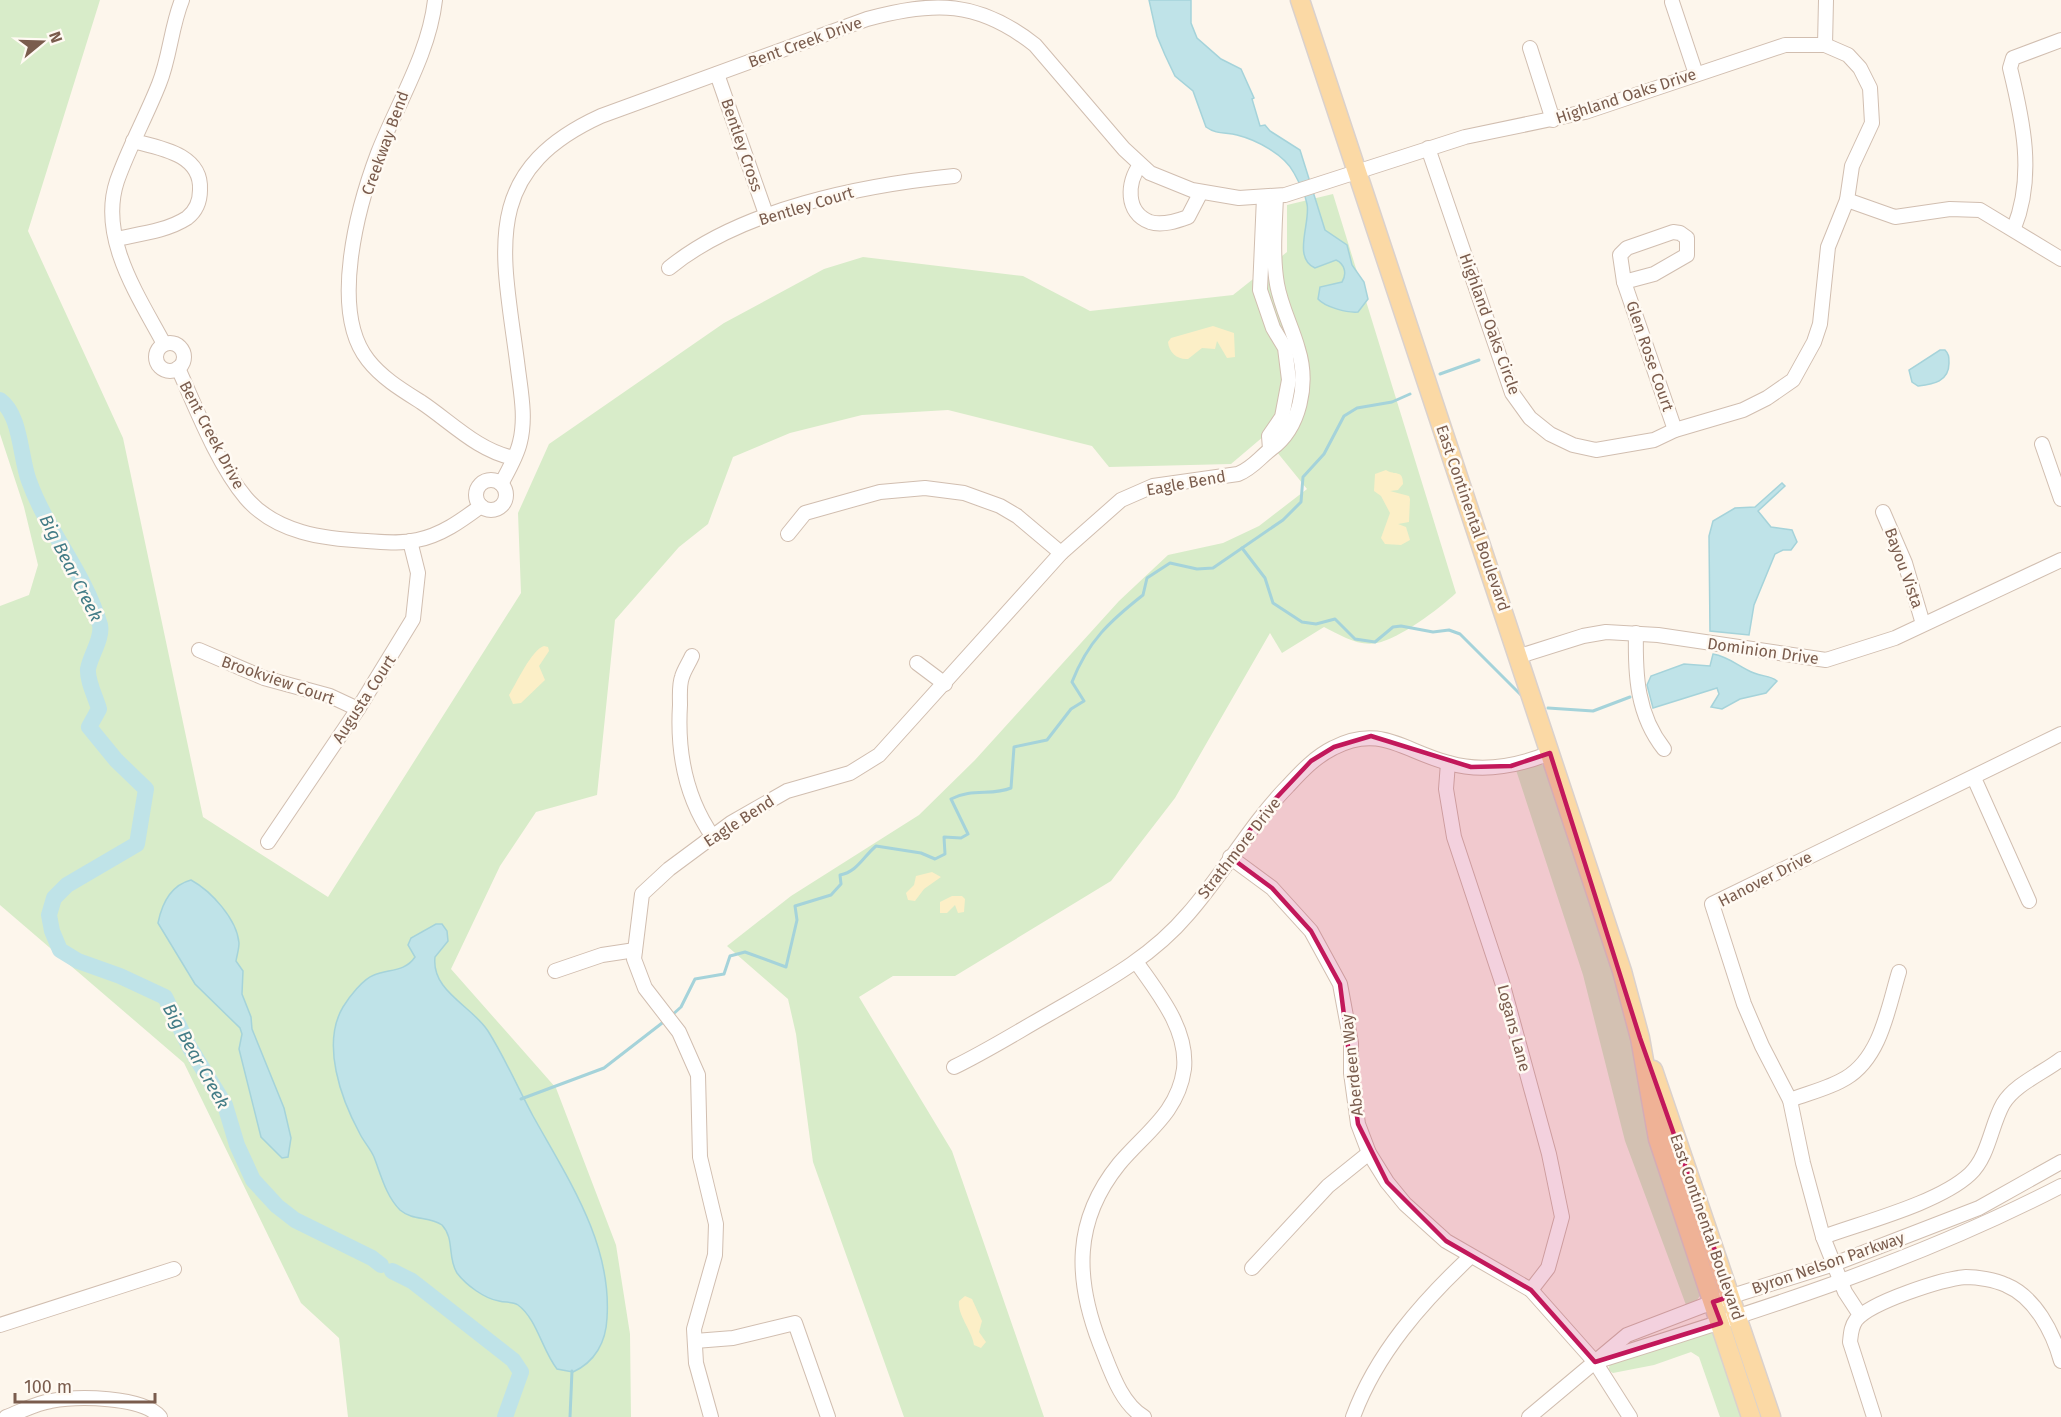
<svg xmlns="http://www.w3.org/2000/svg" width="2061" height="1417" font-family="'Fira Sans',sans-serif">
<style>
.green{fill:#d8ecc9}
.sand{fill:#fcefc7}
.water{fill:#bfe3e8;stroke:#a5d3da;stroke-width:1.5}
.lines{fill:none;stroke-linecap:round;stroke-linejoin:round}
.stream{stroke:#a5d3da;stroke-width:3}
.river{stroke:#bfe3e8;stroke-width:16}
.minor-casing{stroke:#d1beb0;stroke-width:16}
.major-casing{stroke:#dad1cd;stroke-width:21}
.minor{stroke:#fff;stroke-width:14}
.major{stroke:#fbd9a5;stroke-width:18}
.marked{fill:#c2185b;fill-opacity:0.2;stroke:#c2185b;stroke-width:4.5;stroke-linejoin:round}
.labels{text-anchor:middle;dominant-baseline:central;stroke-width:5;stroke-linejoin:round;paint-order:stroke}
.street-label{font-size:16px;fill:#7a5c4d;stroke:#fffaf3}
.water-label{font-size:18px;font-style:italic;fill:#437c86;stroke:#fffaf3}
</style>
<rect width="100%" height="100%" fill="#fdf6ec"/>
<g class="green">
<path d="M0 0H100L28 231 123 438 203 817 328 897 521 593 518 513 549 444 724 323 824 269 863 257 1023 276 1090 311 1233 295 1287 252V205L1333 194 1456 593C1439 609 1399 639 1377 643 1359 647 1340 635 1324 627L1282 653 1270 633 1175 798 1111 881 955 976H893L859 997 952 1151 1044 1417H904L813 1162 796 1034 788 999 727 946 791 896 919 815 975 760 1119 601 1168 555 1223 543 1259 526 1307 489 1264 436 1231 464 1109 467 1092 446 948 410 862 415 790 433 733 457 708 524 679 547 615 620 597 795 536 812 500 866 451 969 556 1088 616 1245 630 1334 631 1417H348L339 1338 301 1303 184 1063 0 905V606L29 595 38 565 24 507 0 434Z"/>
<path d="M1539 763 1548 768 1631 1023 1702 1293 1697 1300 1686 1305 1625 1141 1583 975 1516 770Z"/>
<path d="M1711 1329 1718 1337 1745 1417H1720L1699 1357 1691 1352 1654 1365 1613 1373 1608 1370 1611 1361Z"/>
</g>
<g class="sand">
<path d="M1213 326 1234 333 1235 357 1227 358 1217 341 1215 349 1202 348 1188 359C1178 360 1169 353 1168 342L1171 338Z"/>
<path d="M1386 470C1395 476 1403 469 1403 484L1398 490 1390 491 1409 496 1410 499 1409 522 1398 524 1406 527 1410 540 1401 545 1385 544 1381 538 1390 513 1381 496 1374 491 1375 474Z"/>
<path d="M544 646 548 647 549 651 539 666 545 680 521 703 513 704 509 695C516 684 532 649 544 646Z"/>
<path d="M932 872 941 877 924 889 915 901 908 900 906 893 914 885 916 876Z"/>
<path d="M952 896H962L965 899 964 912 958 913 955 905 947 913H940V902Z"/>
<path d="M965 1296 972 1299 982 1321 979 1332 986 1342 981 1348 974 1345C972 1331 957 1314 959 1301Z"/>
</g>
<g class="water">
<path d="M1149 0H1191V23L1197 38 1221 59 1241 69 1254 98 1252 99 1260 126 1265 125 1270 131 1300 150 1325 230 1347 245 1352 265 1364 282 1368 299 1358 312C1347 313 1325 307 1318 299L1320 287 1342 282C1347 274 1345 264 1336 260L1315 268C1292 258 1311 222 1307 204 1305 194 1299 182 1294 173 1285 155 1257 140 1237 135 1226 132 1217 135 1206 127L1193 91 1175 76 1165 55 1157 36Z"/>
<path d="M1940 350H1945C1949 354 1949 357 1949 363 1949 382 1933 384 1918 386L1912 382 1909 370Z"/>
<path d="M1782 483 1785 486 1758 511 1771 527 1792 530 1797 542 1791 550H1783L1775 554 1754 605 1749 635 1710 631 1709 536 1713 521 1735 508 1755 507Z"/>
<path d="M1713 654C1730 657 1739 667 1754 673 1763 677 1770 675 1777 681L1766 693 1740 699 1722 709 1711 707 1719 694 1717 688 1653 708 1647 685 1651 676 1684 664 1710 666Z"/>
<path d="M191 880C211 891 237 919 239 943 239 949 237 955 236 961L243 971 242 994 251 1017 252 1029 284 1108 291 1138 288 1157 282 1158 261 1137 239 1049 242 1034 240 1028 195 984 158 923C162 903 172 885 191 880Z"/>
<path d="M436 924H442L447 931 448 941 435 957C431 991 472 1006 488 1031 505 1058 518 1088 533 1116 568 1179 612 1243 607 1318 606 1342 595 1362 573 1372L557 1369C542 1350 537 1319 518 1305 512 1301 506 1303 499 1301 485 1299 466 1285 457 1273 447 1257 455 1239 442 1225 429 1216 413 1221 400 1210 386 1196 381 1175 374 1157 370 1148 364 1142 360 1134 341 1099 321 1044 343 1007 349 997 363 979 374 975 389 969 405 972 415 957L408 945 411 938Z"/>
</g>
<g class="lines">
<g class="stream">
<path d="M1440 374 1479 360"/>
<path d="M1242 548 1265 578 1273 603 1302 622 1316 624 1335 619 1355 639 1375 642 1393 627 1401 626 1433 632 1449 630 1460 634 1523 697"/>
<path d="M1548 708 1593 711 1630 697"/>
<path d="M671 1016 681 1007 695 979 724 974 730 956 745 952 786 967 797 920 795 906 831 895 841 884 840 875C857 872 863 857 876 846L921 853 935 859 945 854 944 837 961 838 968 834 951 799C972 788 992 796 1011 788L1014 747 1047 740 1071 709 1084 701 1072 682C1088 641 1110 621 1143 595L1147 578 1170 563 1197 569 1213 568 1283 520 1301 502 1303 477 1324 454 1344 416 1357 408 1392 402 1410 394"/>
<path d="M521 1099 604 1068 666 1020"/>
<path d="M570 1417 572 1371"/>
</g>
<g class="river">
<path d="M0 400C21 415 20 457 29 481 47 531 85 573 100 625 103 638 90 656 88 669 87 681 96 698 99 709L89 727 116 760 146 789 137 844 67 885 54 898 49 915 52 931 60 950 78 961 120 976 165 997 190 1048 225 1105 237 1145 253 1180 277 1206 295 1220 372 1258 381 1265"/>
<path d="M392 1271 412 1281 513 1360 521 1372 505 1417"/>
</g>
<defs>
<g id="minor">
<path d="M435 0C429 54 397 104 378 153 358 206 329 311 368 360 382 378 402 390 421 402 451 422 478 451 514 458"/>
<path d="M1672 2 1696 74"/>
<path d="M1825 45 1826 0"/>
<path d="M1530 48 1553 120"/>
<path d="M717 74 767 217"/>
<path d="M1140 165C1127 182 1125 213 1150 222 1162 226 1177 221 1188 217L1201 192"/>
<path d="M1264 197 1260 290 1273 328 1285 348 1289 380 1282 417 1269 436 1270 449"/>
<path d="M1847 200 1895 217 1950 209 1980 210 2061 259"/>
<path d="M2014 228C2035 176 2023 121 2010 68L2013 58 2061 40"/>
<path d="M1673 232 1680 233 1687 238V255L1654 274 1624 282 1620 255 1627 248Z"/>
<path d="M116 239C139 234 167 231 187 218 196 211 200 201 200 190 202 154 160 148 133 141"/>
<path d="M669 268C741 209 863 185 954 176"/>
<path d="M1624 282 1675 430"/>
<circle cx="170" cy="357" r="14"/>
<path d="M164 344C139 297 98 238 117 181 129 147 146 117 159 84 170 57 171 27 182 0"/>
<path d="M178 368C196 408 218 465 246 498 276 533 324 539 367 541 384 542 401 544 417 540 442 535 462 520 481 506"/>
<path d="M2042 444 2061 499"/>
<circle cx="491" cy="495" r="15"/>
<path d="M501 484C508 471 517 456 520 442 526 418 521 393 518 369 504 256 476 173 601 116L867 19C934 1 978 0 1035 45L1124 149 1150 173 1192 190 1239 198 1285 195 1465 137 1585 112 1785 45H1825L1848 55 1860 68 1870 88 1872 123 1852 166 1847 200 1828 247 1820 324 1814 342 1793 380 1767 398 1743 410 1675 430 1654 440 1596 450 1573 445 1550 434 1530 418 1512 393 1428 148"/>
<path d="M1883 512 1905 563 1923 624"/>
<path d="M788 534 805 513 880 492 925 488 964 493 1000 506 1017 516 1061 553"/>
<path d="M1636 633C1635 675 1637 715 1664 749"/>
<path d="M199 650 264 678 330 696 358 709"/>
<path d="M692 656C689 663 684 670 682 677 679 685 680 696 680 705 677 753 685 797 713 837"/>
<path d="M1520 656 1583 636 1606 632 1658 635 1826 660 1895 638 2061 560"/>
<path d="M917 663 945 684"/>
<path d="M1448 763 1446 789 1454 837 1502 982 1549 1154 1562 1217 1548 1268 1531 1290"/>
<path d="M1974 778 2029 901"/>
<path d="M268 842 358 709 413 619 418 573 410 541"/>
<path d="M1230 857 1272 888 1311 931 1340 984 1351 1043V1073L1358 1124 1369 1153 1387 1182 1405 1204 1446 1241 1531 1290 1595 1362 1630 1417"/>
<path d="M1137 963C1158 993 1188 1029 1184 1069 1178 1113 1145 1133 1119 1164 1073 1221 1075 1279 1100 1344 1110 1368 1120 1403 1144 1417"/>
<path d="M555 971 602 955 635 950"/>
<path d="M954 1067C987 1051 1017 1032 1049 1014 1099 985 1150 959 1188 914 1224 873 1250 825 1288 786 1302 771 1315 757 1333 748 1380 723 1405 752 1449 763 1483 773 1518 766 1550 753"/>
<path d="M1790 1100C1808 1093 1830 1088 1846 1078 1881 1057 1888 1008 1899 972"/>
<path d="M1823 1237C1864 1222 1939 1203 1970 1174 1989 1156 1991 1125 2003 1104 2015 1084 2043 1073 2061 1059"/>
<path d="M1252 1268 1328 1186 1369 1153"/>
<path d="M1860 1315 1845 1292 1823 1237 1803 1163 1790 1100 1762 1046 1744 1004 1712 904 2061 734"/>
<path d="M0 1325 174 1269"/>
<path d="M695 1341 733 1338 795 1323 828 1417"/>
<path d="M1601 1360C1758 1311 1915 1262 2061 1186"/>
<path d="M6 1417C20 1412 36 1403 51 1401 77 1396 142 1396 160 1417"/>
<path d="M711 1417 696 1363 694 1329 715 1255 716 1224 700 1157 698 1075 679 1032 645 988 634 959 642 894 669 869 731 823 787 791 850 773 879 755 1061 553 1121 500 1153 486 1238 474C1253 468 1259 458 1271 449 1300 428 1309 384 1298 349 1292 327 1281 307 1277 284 1272 255 1275 225 1276 196"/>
<path d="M1353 1417C1376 1354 1422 1302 1470 1257"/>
<path d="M1529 1417 1627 1335 1713 1302 1834 1264 1979 1208 2061 1162"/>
<path d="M1874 1417 1850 1342C1851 1333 1851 1327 1856 1320 1871 1302 1942 1279 1966 1277 1978 1277 1995 1280 2006 1285 2035 1297 2053 1332 2061 1361"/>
</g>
<g id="major">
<path d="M1300 0 1622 971 1640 1038 1658 1139 1751 1417"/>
<path d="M1653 1070 1771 1417"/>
</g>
</defs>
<use href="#minor" class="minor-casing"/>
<use href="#major" class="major-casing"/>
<use href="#minor" class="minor"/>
<use href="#major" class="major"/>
</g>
<path class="marked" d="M1371 736 1471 767 1511 766 1550 753 1640 1038 1731 1296 1713 1302 1721 1323 1595 1362 1531 1290 1446 1241 1387 1182 1358 1124 1340 984 1311 931 1272 888 1230 857 1263 812 1311 761 1334 747Z"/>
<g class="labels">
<g class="street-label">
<text transform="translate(805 42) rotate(-20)">Bent Creek Drive</text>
<text transform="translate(1626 96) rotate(-18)">Highland Oaks Drive</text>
<text transform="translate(385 143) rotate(-70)">Creekway Bend</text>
<text transform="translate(742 145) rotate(71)">Bentley Cross</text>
<text transform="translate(806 206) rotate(-17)">Bentley Court</text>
<text transform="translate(1490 324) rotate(70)">Highland Oaks Circle</text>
<text transform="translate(1650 356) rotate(71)">Glen Rose Court</text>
<text transform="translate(212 435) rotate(62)">Bent Creek Drive</text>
<text transform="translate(1186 483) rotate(-10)">Eagle Bend</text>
<text transform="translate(1473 518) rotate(71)">East Continental Boulevard</text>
<text transform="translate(1904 568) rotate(70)">Bayou Vista</text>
<text transform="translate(1763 651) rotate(8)">Dominion Drive</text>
<text transform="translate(278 680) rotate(19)">Brookview Court</text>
<text transform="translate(364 699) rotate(-57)">Augusta Court</text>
<text transform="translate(739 821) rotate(-33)">Eagle Bend</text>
<text transform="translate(1239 848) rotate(-52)">Strathmore Drive</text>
<text transform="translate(1765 879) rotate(-27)">Hanover Drive</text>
<text transform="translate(1514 1028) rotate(75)">Logans Lane</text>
<text transform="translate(1352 1065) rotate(-96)">Aberdeen Way</text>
<text transform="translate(1707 1227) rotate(71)">East Continental Boulevard</text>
<text transform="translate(1828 1263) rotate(-19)">Byron Nelson Parkway</text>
</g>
<g class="water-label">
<text transform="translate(71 568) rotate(63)">Big Bear Creek</text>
<text transform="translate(196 1056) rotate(61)">Big Bear Creek</text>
</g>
</g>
<g transform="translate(42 42) rotate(71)" stroke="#fffaf3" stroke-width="4.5" paint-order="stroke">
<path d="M0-4.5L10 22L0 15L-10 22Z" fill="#7a5c4d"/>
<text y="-9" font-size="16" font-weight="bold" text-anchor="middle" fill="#7a5c4d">N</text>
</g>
<path d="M15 1393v9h140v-9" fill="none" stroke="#7a5c4d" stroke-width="3"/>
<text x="24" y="1393" font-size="18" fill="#7a5c4d" stroke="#fffaf3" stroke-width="4.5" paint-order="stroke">100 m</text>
</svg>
